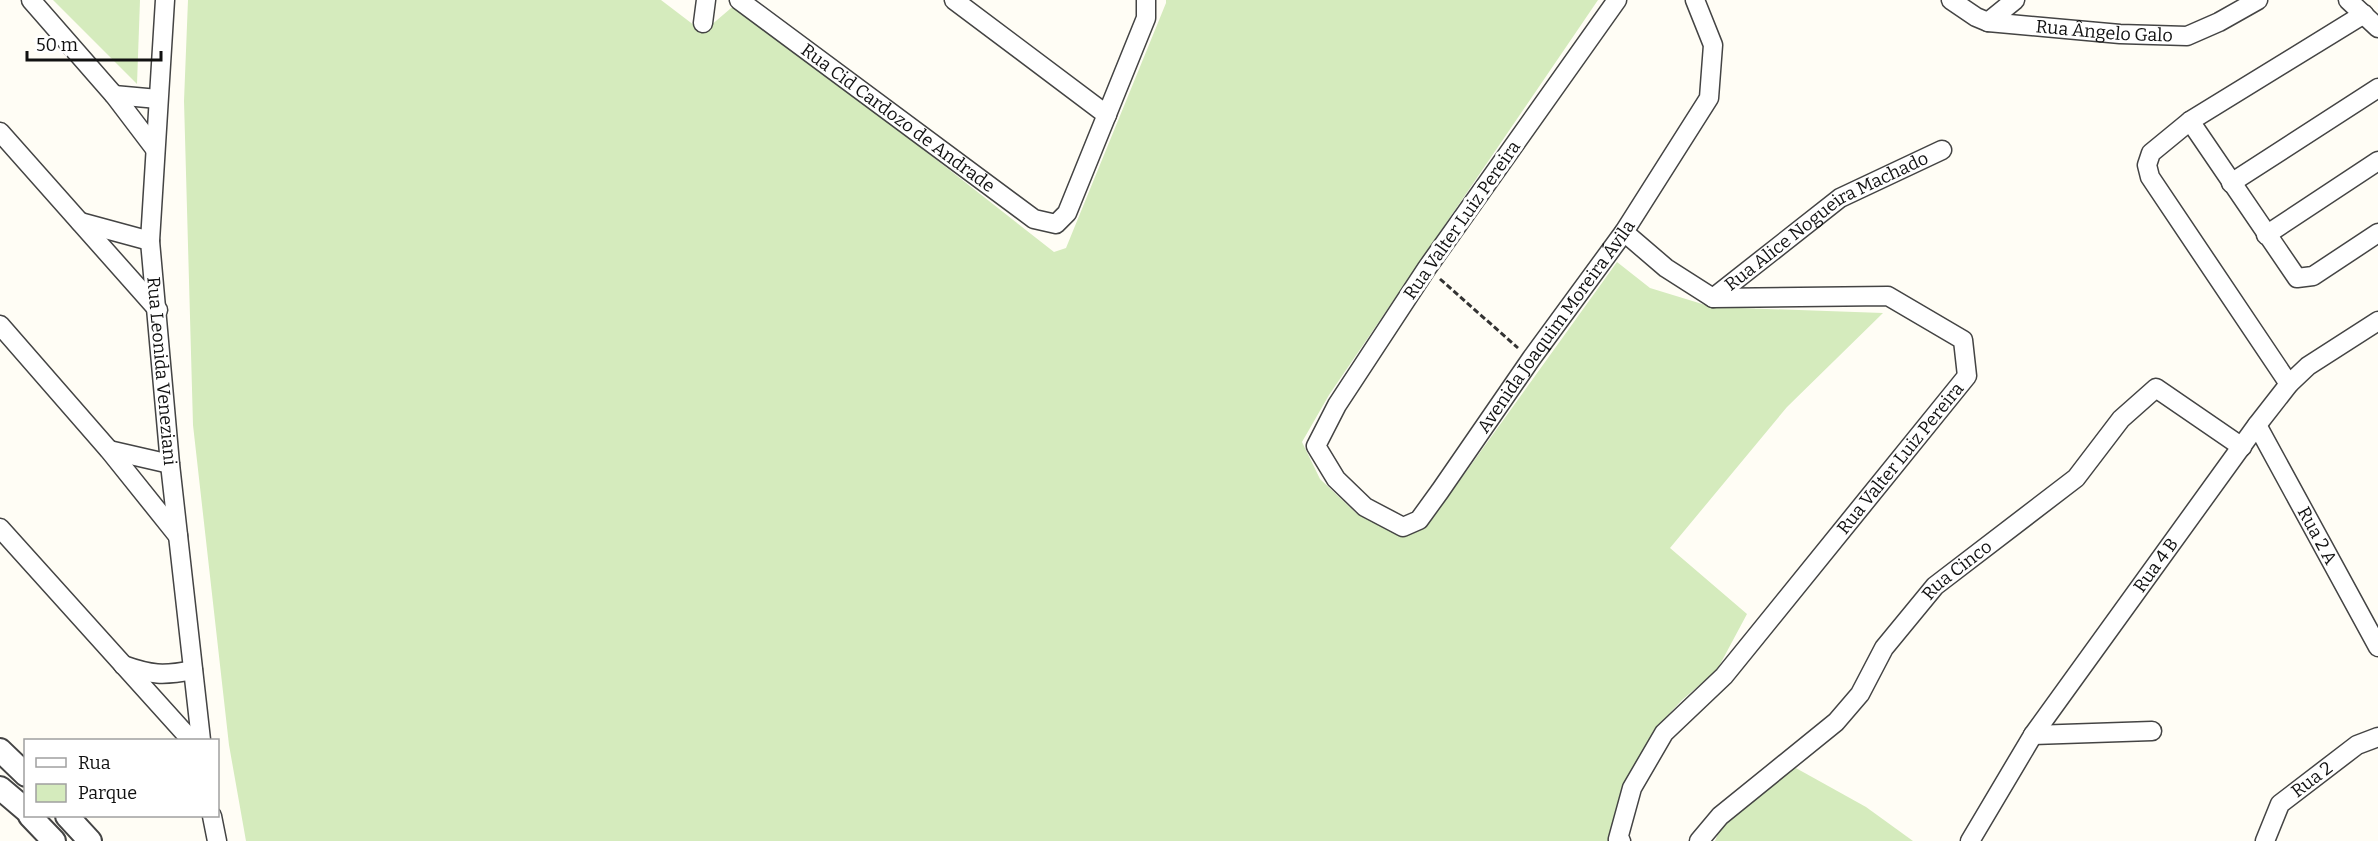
<svg xmlns="http://www.w3.org/2000/svg" width="2378" height="841" font-family="Bitter,serif">
<style>
.green{fill:#d5ebbd}
.lines{fill:none;stroke-linecap:round;stroke-linejoin:round}
.minor-casing{stroke:#444;stroke-width:21}
.tertiary-casing{stroke:#444;stroke-width:26}
.path{stroke:#333;stroke-width:3;stroke-dasharray:6 3;stroke-linecap:butt}
.minor{stroke:#fff;stroke-width:18}
.tertiary{stroke:#fff;stroke-width:22}
.labels{text-anchor:middle;dominant-baseline:central;stroke-width:6;stroke-linejoin:round;paint-order:stroke}
.street-label{font-size:18px;fill:#111;stroke:#fff}
</style>
<rect width="100%" height="100%" fill="#fffdf5"/>
<g class="green">
<path d="M53 0H140L137 84Z"/>
<path d="M188 0H661L703 32 737 3 1054 252 1066 248 1166 3V0H1598L1329 395 1302 442 1320 479 1356 513 1403 536 1427 526 1617 262 1650 288 1712 307 1883 313 1787 407 1670 548 1747 614 1717 670 1682 700 1654 730 1625 786 1610 836 1614 841H246L229 745 193 425 184 101Z"/>
<path d="M1794 767 1866 807 1913 841H1715L1724 820Z"/>
</g>
<g class="lines">
<defs>
<g id="minor">
<path d="M31 0 114 95 155 149"/>
<path id="s1" d="M165 0 150 241 170 464 201 740"/>
<path id="s2" d="M739 0 1034 219 1056 224 1067 213 1146 18V0"/>
<path d="M954 0 1107 115"/>
<path id="s3" d="M1617 0 1427 268 1337 405 1316 446 1336 479 1365 507 1403 527 1419 520 1440 491 1531 359 1624 232 1709 98 1713 45 1695 0"/>
<path id="s4" d="M1951 0 1976 17 1988 22 2120 34 2187 36 2219 22 2258 0"/>
<path d="M2348 0 2378 28"/>
<path d="M1988 22 2015 0"/>
<path d="M703 23 706 0"/>
<path d="M114 95 158 99"/>
<path d="M2190 121 2297 278 2313 276 2378 233"/>
<path d="M0 132 158 310"/>
<path d="M2231 183 2378 88"/>
<path d="M80 222 150 241"/>
<path d="M2266 235 2378 161"/>
<path id="s5" d="M1713 298 1840 198 1942 150"/>
<path d="M0 325 109 450 178 536"/>
<path d="M2289 384 2150 177 2147 165 2151 153 2190 121 2364 14"/>
<path id="s6" d="M2257 425 2378 647"/>
<path d="M109 450 170 464"/>
<path d="M0 528 191 740"/>
<path d="M123 665C151 675 163 676 193 670"/>
<path d="M2033 735 2152 731"/>
<path d="M212 816 217 841"/>
<path id="s7" d="M1621 841 1618 839 1632 788 1664 733 1724 676 1967 376 1963 340 1888 296 1713 298 1666 268 1624 232"/>
<path id="s8" d="M1699 841 1720 816 1836 722 1860 694 1884 648 1935 586 2076 478 2121 419 2156 388 2242 447"/>
<path id="s9" d="M1970 841 2033 735 2257 425 2289 384 2308 366 2378 321"/>
<path id="s10" d="M2265 841 2280 804 2357 745 2378 737"/>
</g>
<g id="tertiary">
<path d="M0 750 26 775"/>
<path d="M0 788 26 810"/>
<path d="M30 816 54 841"/>
<path d="M67 816 90 841"/>
</g>
</defs>
<use href="#minor" class="minor-casing"/>
<use href="#tertiary" class="tertiary-casing"/>
<path class="path" d="M1440 279 1518 348"/>
<use href="#minor" class="minor"/>
<use href="#tertiary" class="tertiary"/>
</g>
<g class="labels">
<g class="street-label">
<text stroke="none"><textPath href="#s4" startOffset="160">Rua Ângelo Galo</textPath></text>
<text stroke="none"><textPath href="#s2" startOffset="198">Rua Cid Cardozo de Andrade</textPath></text>
<text transform="translate(1462 220) rotate(-55)">Rua Valter Luiz Pereira</text>
<text stroke="none"><textPath href="#s5" startOffset="138">Rua Alice Nogueira Machado</textPath></text>
<text stroke="none"><textPath href="#s3" startOffset="915">Avenida Joaquim Moreira Ávila</textPath></text>
<text stroke="none"><textPath href="#s1" startOffset="372">Rua Leonida Veneziani</textPath></text>
<text stroke="none"><textPath href="#s7" startOffset="483">Rua Valter Luiz Pereira</textPath></text>
<text stroke="none"><textPath href="#s6" startOffset="126">Rua 2 A</textPath></text>
<text stroke="none"><textPath href="#s9" startOffset="333">Rua 4 B</textPath></text>
<text stroke="none"><textPath href="#s8" startOffset="378">Rua Cinco</textPath></text>
<text stroke="none"><textPath href="#s10" startOffset="80">Rua 2</textPath></text>
</g>
</g>
<rect x="24" y="739" width="195" height="78" fill="#ffffff" stroke="#a0a0a0" stroke-width="1.5"/>
<rect x="36" y="758" width="30" height="9" fill="#ffffff" stroke="#a0a0a0" stroke-width="1.5"/>
<text x="78" y="769" font-size="18" fill="#111111">Rua</text>
<rect x="36" y="784" width="30" height="18" fill="#d5ebbd" stroke="#a0a0a0" stroke-width="1.5"/>
<text x="78" y="799" font-size="18" fill="#111111">Parque</text>
<path d="M27 51v9h134v-9" fill="none" stroke="#111111" stroke-width="3"/>
<text x="36" y="51" font-size="18" fill="#111111" stroke="#ffffff" stroke-width="4.5" paint-order="stroke">50 m</text>
</svg>
